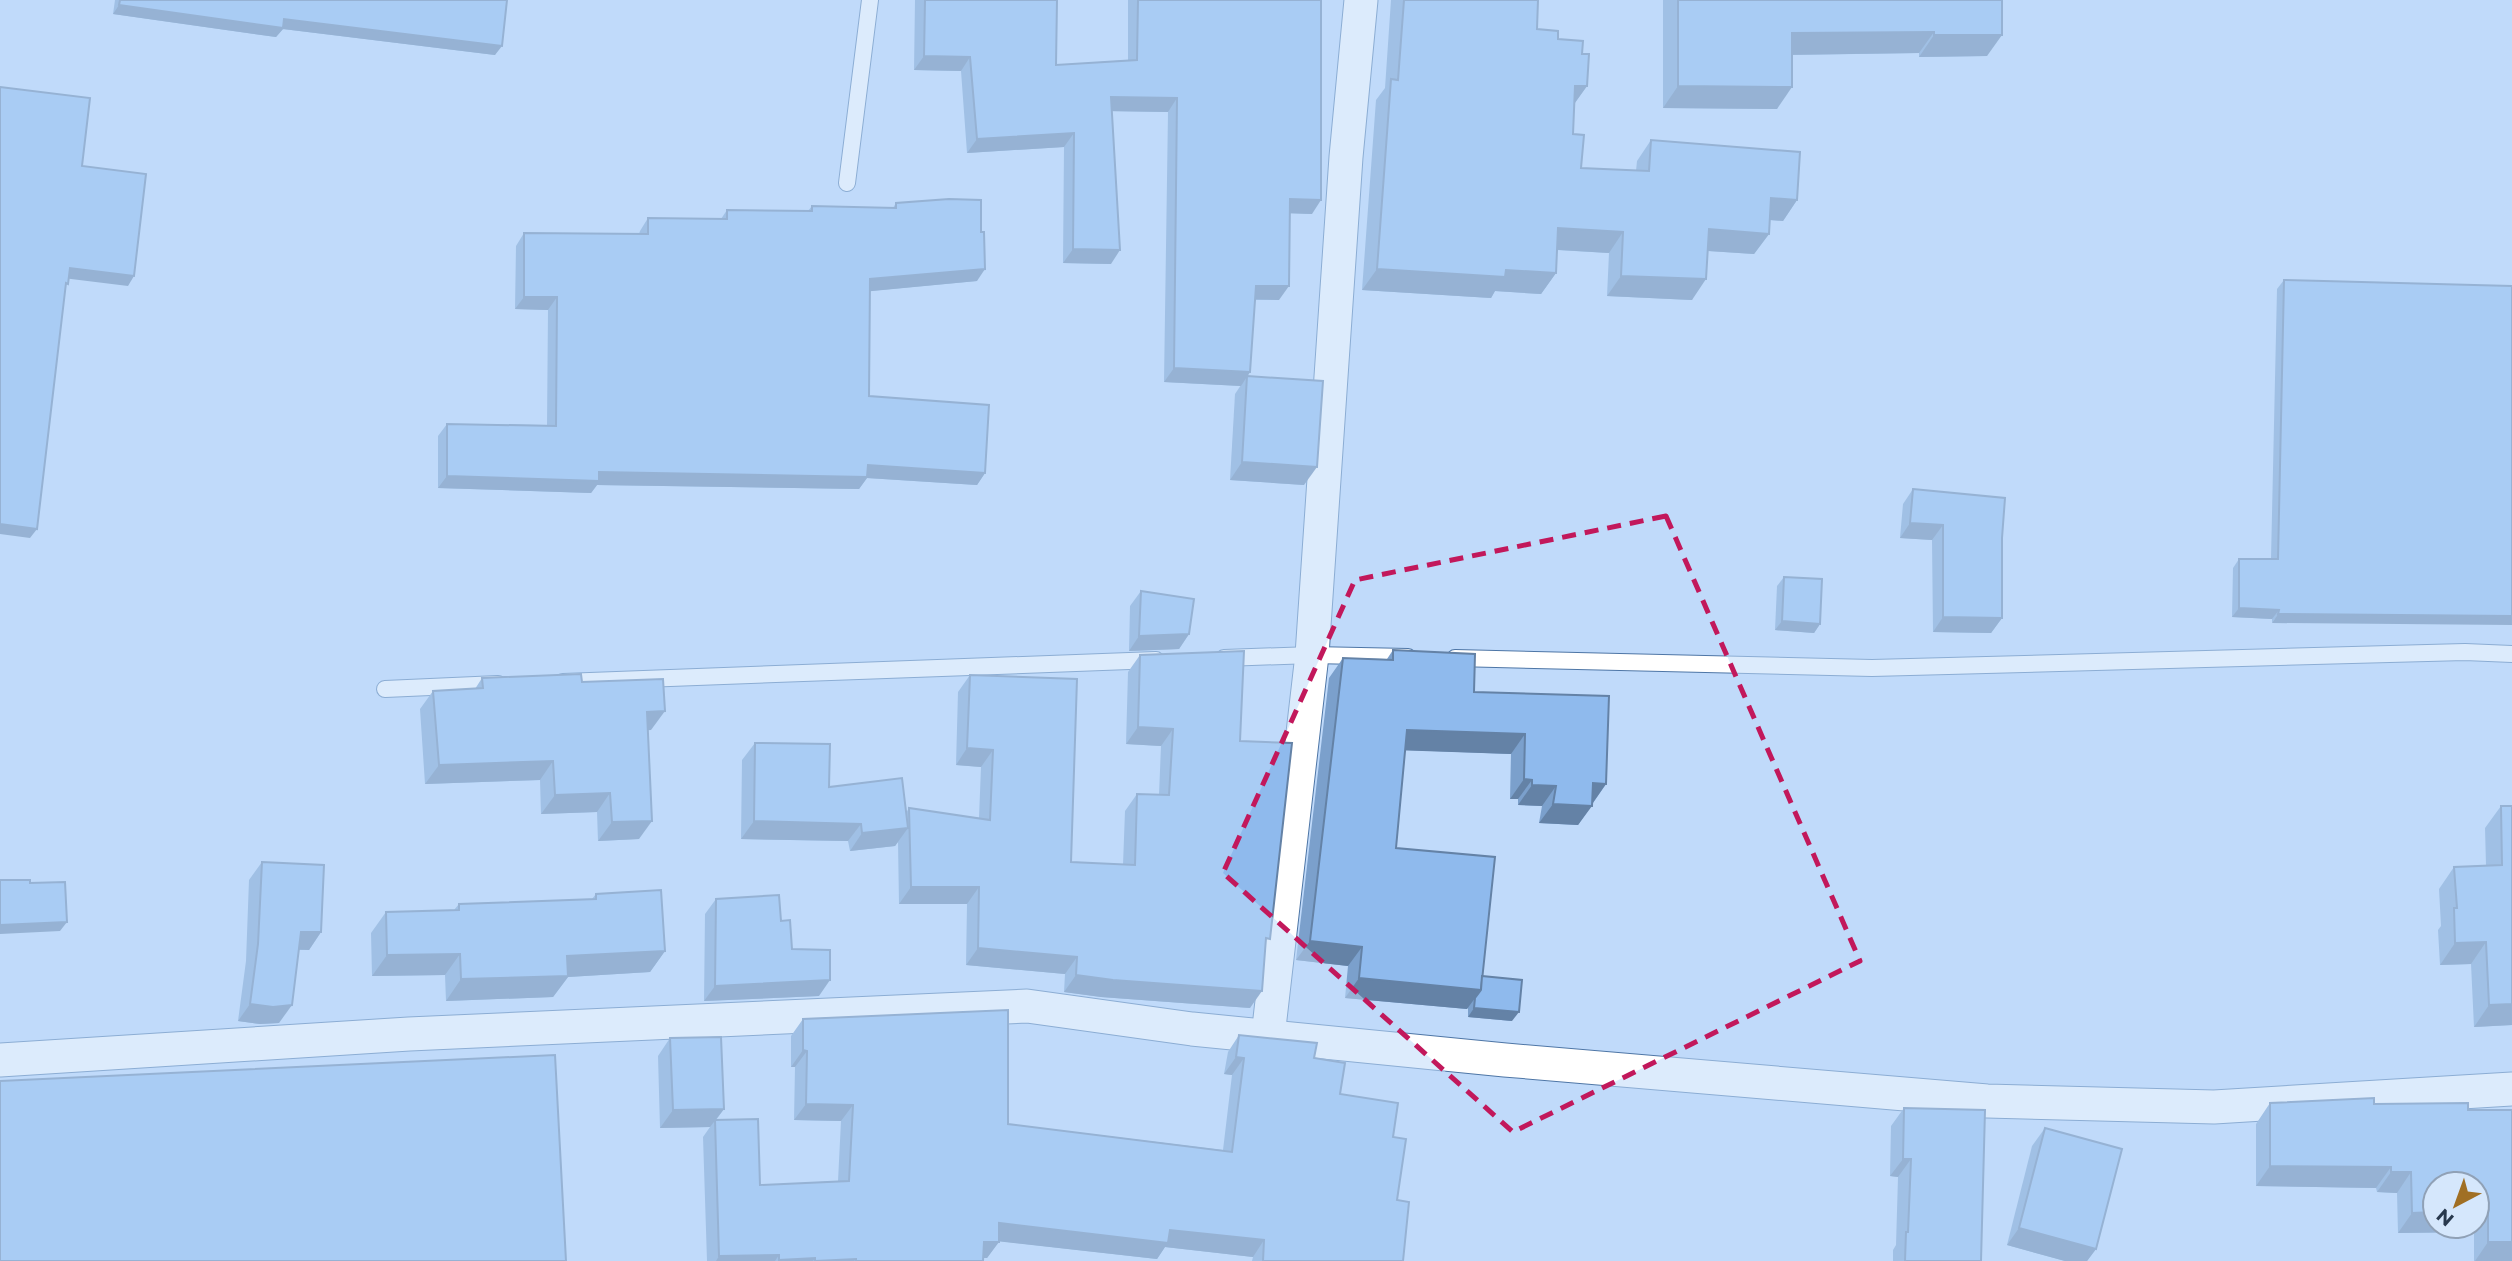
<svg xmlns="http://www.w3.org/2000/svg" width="2512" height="1261" font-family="Montserrat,sans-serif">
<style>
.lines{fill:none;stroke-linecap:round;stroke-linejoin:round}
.service-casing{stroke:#4e76a6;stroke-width:18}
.minor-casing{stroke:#4e76a6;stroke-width:35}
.service{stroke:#fff;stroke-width:16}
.minor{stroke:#fff;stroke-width:33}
.wall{fill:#7ba0cc}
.shaded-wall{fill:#6482a6}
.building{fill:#8fbaed;stroke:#6482a6;stroke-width:2}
.marked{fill:none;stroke:#c2185b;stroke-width:5;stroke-dasharray:14 9;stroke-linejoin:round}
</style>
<rect width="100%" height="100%" fill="#c0dafa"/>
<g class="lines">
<defs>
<g id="service">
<path d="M847 183 870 0"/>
<path d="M1224 658 1312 655 1408 657"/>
<path d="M1455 658 1872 668 2465 652 2512 654"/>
<path d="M563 682 1156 660"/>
<path d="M385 689 498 684"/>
</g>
<g id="minor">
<path d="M1268 1036 1312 655 1346 157 1361 0"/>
<path d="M0 1060 409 1034 1027 1006 1192 1029 1505 1060 1987 1101 2214 1107 2512 1089"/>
</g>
</defs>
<use href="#service" class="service-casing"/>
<use href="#minor" class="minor-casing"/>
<use href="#service" class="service"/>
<use href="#minor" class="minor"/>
</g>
<g class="wall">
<path d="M115 0H507L495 55 283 29 276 37 113 14Z"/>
<path d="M915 0H1057L1056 65 1128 60V0H1321L1312 214 1289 213 1279 300H1255L1250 372 1241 386 1164 382 1168 112 1112 111 1111 264 1063 263 1064 147 967 153 961 71 914 70Z"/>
<path d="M1391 0H1538L1537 29 1558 39 1582 54 1587 86 1574 104 1573 134 1581 168 1636 171 1637 161 1651 140 1797 200 1783 221 1770 220 1769 234 1754 254 1708 251 1692 300 1607 296 1609 253 1557 250 1556 273 1541 294 1495 291 1491 298 1362 290 1376 100 1385 88Z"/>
<path d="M1663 0H2002L1987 56 1919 57V53L1792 55 1777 109 1663 108Z"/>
<path d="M896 203 977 281 870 291 869 396 985 473 977 485 867 478 859 489 597 485 591 493 438 488V436L447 424 547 425 548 310 515 309 516 246 524 233 639 234 640 231 648 218 721 219 727 210 808 211 812 206 893 208Z"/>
<path d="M2284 280 2512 286 2272 623V619L2232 617 2233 568 2239 559H2271L2277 289Z"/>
<path d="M1247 376 1304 485 1230 480 1235 394Z"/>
<path d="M1913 489 2002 538V618L1991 633 1933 632 1932 540 1900 538 1903 504Z"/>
<path d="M1784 577 1820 624 1814 633 1775 630 1777 586Z"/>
<path d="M1141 591 1189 634 1179 649 1129 651 1130 606Z"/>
<path d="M1393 650 1474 692 1606 784 1578 825 1539 823 1542 806 1518 805V799H1510L1511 754 1405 750 1396 848 1512 1021 1468 1017V1007L1467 1009 1345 998 1348 966 1296 960 1329 678 1343 658 1387 659Z"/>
<path d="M1140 655 1240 741 1265 945 1250 1008 1101 997 1064 992 1065 974 966 965 967 904H899L898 842 895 846 850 851 848 841 741 839 742 760 755 743 829 787 906 813 909 808 979 818 981 767 956 765 958 692 970 675 1071 862 1123 865 1125 811 1137 794 1159 795 1161 746 1126 744 1128 672Z"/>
<path d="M482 678 582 682 651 730H648L639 839 598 841 597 812 541 814 540 780 425 784 420 709 433 691 475 689Z"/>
<path d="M2501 806H2512V1025L2474 1027 2471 964 2440 965 2438 930 2441 926 2439 889 2454 867 2486 865 2485 828Z"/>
<path d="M262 862 321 932 309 950H299L279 1023 260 1024 238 1021 246 961 249 880Z"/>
<path d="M596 894 665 951 650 972 568 977 553 997 446 1001 445 975 372 976 371 933 386 912 454 910 459 904 592 899Z"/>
<path d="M716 899 781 921 792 949 819 996 704 1001 705 914Z"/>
<path d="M803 1019 1008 1124 1223 1150 1232 1075 1224 1074 1228 1052 1239 1035 1314 1058 1340 1094 1393 1137 1397 1200 1403 1261H1252L1253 1257 1165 1247 1157 1259 999 1241 987 1258H983V1261H707L703 1137 710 1127 660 1128 658 1056 670 1038 724 1109 716 1120 760 1185 838 1181 841 1121 794 1120 795 1067H791V1036Z"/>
<path d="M2270 1103 2374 1104 2468 1110 2512 1261H2474V1232L2398 1233 2397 1193 2377 1192 2376 1188 2256 1186V1124Z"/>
<path d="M1904 1108 1981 1261H1893V1250L1896 1245 1898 1177 1890 1176 1891 1126Z"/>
<path d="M2045 1128 2096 1249 2087 1261H2065L2007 1245 2032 1146Z"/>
</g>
<g class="shaded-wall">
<path d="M119 5 284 19 502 46 495 55 283 29 276 37 113 14Z"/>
<path d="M1934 32 1919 53 1777 55 1792 33Z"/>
<path d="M1934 35H2002L1987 56 1919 57Z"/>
<path d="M924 56 970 57 961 71 914 70Z"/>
<path d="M1575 86H1587L1572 107Z"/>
<path d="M1678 86 1792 87 1777 109 1663 108Z"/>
<path d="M1111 97 1177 98 1168 112 1101 111Z"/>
<path d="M1074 133 1064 147 967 153 977 139Z"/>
<path d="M1771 198 1797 200 1783 221 1757 219Z"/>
<path d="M1290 199 1321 200 1312 214 1280 213Z"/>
<path d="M1558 228 1623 232 1609 253 1544 249Z"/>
<path d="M1709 229 1769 234 1754 254 1694 250Z"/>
<path d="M1073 249 1120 250 1111 264 1063 263Z"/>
<path d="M70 268 134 276 128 286 63 278Z"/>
<path d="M985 269 977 281 862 292 870 279Z"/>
<path d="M1377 269 1506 270 1556 273 1541 294 1495 291 1491 298 1362 290Z"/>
<path d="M1621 276 1706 279 1692 300 1607 296Z"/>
<path d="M1256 286H1289L1279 300 1246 299Z"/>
<path d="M524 297H557L548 310 515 309Z"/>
<path d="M1174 368 1250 372 1241 386 1164 382Z"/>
<path d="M1242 462 1317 467 1304 485 1230 480Z"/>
<path d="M868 465 985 473 977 485 867 478 859 489 597 485 591 493 438 488 447 476Z"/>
<path d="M1910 523 1943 525 1932 540 1900 538Z"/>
<path d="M0 524 37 529 30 538 0 534Z"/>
<path d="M2239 608 2279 610 2272 619 2232 617Z"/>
<path d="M2278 614 2512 616V625L2272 623Z"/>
<path d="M1943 617 2002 618 1991 633 1933 632Z"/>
<path d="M1782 621 1820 624 1814 633 1775 630Z"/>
<path d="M1189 634 1179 649 1129 651 1139 636Z"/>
<path d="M665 711 651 730 634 731 647 712Z"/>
<path d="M1138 727 1173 729 1161 746 1126 744Z"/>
<path d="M1407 730 1525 734 1511 754 1393 750Z"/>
<path d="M967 748 993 750 981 767 956 765Z"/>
<path d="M553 761 540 780 425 784 439 765Z"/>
<path d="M1524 779 1532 780 1518 799H1510Z"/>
<path d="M1593 783 1606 784 1592 804Z"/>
<path d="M1532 785 1556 786 1542 806 1518 805Z"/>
<path d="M610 793 597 812 541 814 555 795Z"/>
<path d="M1553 804 1592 806 1578 825 1539 823Z"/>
<path d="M652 821 639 839 598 841 612 822Z"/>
<path d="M754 821 861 824 848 841 741 839Z"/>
<path d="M908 828 895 846 850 851 862 833Z"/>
<path d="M911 887H979L967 904H899Z"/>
<path d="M67 922 60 931 0 934V925Z"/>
<path d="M301 932H321L309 950 289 949Z"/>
<path d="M1310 941 1362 947 1348 966 1296 960Z"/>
<path d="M2486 942 2471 964 2440 965 2455 943Z"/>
<path d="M978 948 1077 957 1065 974 966 965Z"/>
<path d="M665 951 650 972 568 977 553 997 446 1001 461 979 567 956Z"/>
<path d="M460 954 445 975 372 976 387 955Z"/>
<path d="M1076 975 1262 991 1250 1008 1101 997 1064 992Z"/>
<path d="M1359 978 1481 990 1467 1009 1345 998Z"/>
<path d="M830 980 819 996 704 1001 715 986Z"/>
<path d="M250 1004 292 1005 279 1023 260 1024 238 1021Z"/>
<path d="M2512 1004V1025L2474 1027 2489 1005Z"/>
<path d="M1474 1008 1519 1012 1512 1021 1468 1017Z"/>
<path d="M803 1050 807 1051 795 1067H791Z"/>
<path d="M1236 1057 1244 1058 1232 1075 1224 1074Z"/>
<path d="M806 1104 853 1105 841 1121 794 1120Z"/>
<path d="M724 1109 710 1127 660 1128 673 1110Z"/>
<path d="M1903 1159H1911L1898 1177 1890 1176Z"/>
<path d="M2270 1166 2391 1167 2376 1188 2256 1186Z"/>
<path d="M2391 1172H2411L2397 1193 2377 1192Z"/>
<path d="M2488 1211 2474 1232 2398 1233 2412 1213 2435 1212V1226H2477V1212Z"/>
<path d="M999 1223 1170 1230 1264 1240 1253 1257 1165 1247 1157 1259 987 1240Z"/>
<path d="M2019 1228 2096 1249 2087 1261H2065L2007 1245Z"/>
<path d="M984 1242H999L987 1258H972Z"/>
<path d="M2488 1242H2512V1261H2475Z"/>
<path d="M779 1255 775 1261H716L719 1256Z"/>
<path d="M815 1258 813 1261H778L779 1260Z"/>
<path d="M856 1259 854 1261H815Z"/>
</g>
<g class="building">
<path d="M120 0H507L502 46 284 19 283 28 119 5Z"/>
<path d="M925 0H1057L1056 65 1137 60 1138 0H1321V200L1290 199 1289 286H1256L1250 372 1174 368 1177 98 1111 97 1120 250 1073 249 1074 133 977 139 970 57 924 56Z"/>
<path d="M1404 0H1538L1537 29 1558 31V39L1583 41 1582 54H1589L1587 86H1575L1573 134 1584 135 1581 168 1649 171 1651 140 1800 152 1797 200 1771 198 1769 234 1709 229 1706 279 1621 276 1623 232 1558 228 1556 273 1506 270 1505 277 1377 269 1391 79 1398 80Z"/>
<path d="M1678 0H2002V35H1934V32L1792 33V87L1678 86Z"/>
<path d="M0 87 90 98 82 166 146 174 134 276 70 268 68 284 66 283 37 529 0 524Z"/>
<path d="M949 199 981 200V232H984L985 269 870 279 869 396 989 405 985 473 868 465 867 477 599 472V481L447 476V424L556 426 557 297H524V233L648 234V218L727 219V210L812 211V206L896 208V203Z"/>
<path d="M2284 280 2512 286V616L2278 614 2279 610 2239 608V559H2278Z"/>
<path d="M1247 376 1323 381 1317 467 1242 462Z"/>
<path d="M1913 489 2005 498 2002 538V618L1943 617V525L1910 523Z"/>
<path d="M1784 577 1822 579 1820 624 1782 621Z"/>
<path d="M1141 591 1194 599 1189 634 1139 636Z"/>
<path d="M1393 650 1475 654 1474 692 1609 696 1606 784 1593 783 1592 806 1553 804 1556 786 1532 785V780L1524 779 1525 734 1407 730 1396 848 1495 857 1481 990 1359 978 1362 947 1310 941 1343 658 1393 660Z"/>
<path d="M1244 651 1240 741 1292 743 1270 939 1266 938 1262 991 1113 980 1076 975 1077 957 978 948 979 887H911L909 808 990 820 993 750 967 748 970 675 1077 679 1071 862 1135 865 1137 794 1169 795 1173 729 1138 727 1140 655Z"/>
<path d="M581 674 582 682 663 679 665 711 647 712 652 821 612 822 610 793 555 795 553 761 439 765 433 691 483 688 482 678Z"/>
<path d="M755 743 830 744 829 787 902 778 908 828 862 833 861 824 754 821Z"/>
<path d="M2501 806H2512V1004L2489 1005 2486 942 2455 943 2454 908H2457L2454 867 2502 865Z"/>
<path d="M262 862 324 865 321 932H301L292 1005 273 1007 250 1004 258 944Z"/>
<path d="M0 880H30V883L65 882 67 922 0 925Z"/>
<path d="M661 890 665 951 567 956 568 976 461 979 460 954 387 955 386 912 459 910V904L596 899V894Z"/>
<path d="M779 895 781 921 790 920 792 949 830 950V980L715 986 716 899Z"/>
<path d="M1482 976 1522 980 1519 1012 1474 1008 1475 998 1481 990Z"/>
<path d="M1008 1010V1124L1232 1152 1244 1058 1236 1057 1239 1035 1317 1043 1314 1058 1345 1063 1340 1094 1398 1103 1393 1137 1406 1139 1397 1200 1409 1202 1403 1261H1263L1264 1240 1170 1230 1168 1243 999 1223V1242H984L983 1261H856V1259L815 1261V1258L779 1260V1255L719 1256 715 1120 758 1119 760 1185 849 1181 853 1105 806 1104 807 1051 803 1050V1019Z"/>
<path d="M721 1037 724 1109 673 1110 670 1038Z"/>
<path d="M555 1055 566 1261H0V1081Z"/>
<path d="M2374 1098V1104L2468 1103V1110H2512V1242H2488V1211L2477 1212V1184H2435V1212L2412 1213 2411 1172H2391V1167L2270 1166V1103Z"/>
<path d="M1904 1108 1985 1110 1981 1261H1905L1906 1232H1908L1911 1159H1903Z"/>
<path d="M2045 1128 2122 1149 2096 1249 2019 1228Z"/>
</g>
<path d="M0 0H2512V1261H0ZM1666 516 1860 961 1513 1132 1223 873 1355 580Z" fill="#c0dafa" fill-opacity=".55" fill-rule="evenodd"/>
<path class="marked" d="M1666 516 1860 961 1513 1132 1223 873 1355 580Z"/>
<g transform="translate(2456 1205) rotate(221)"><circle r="33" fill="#d5e7fc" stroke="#90a1b6" stroke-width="2"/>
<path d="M0-5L12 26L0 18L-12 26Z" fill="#a06f24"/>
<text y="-10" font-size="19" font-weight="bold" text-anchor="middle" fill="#28394e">N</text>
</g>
</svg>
